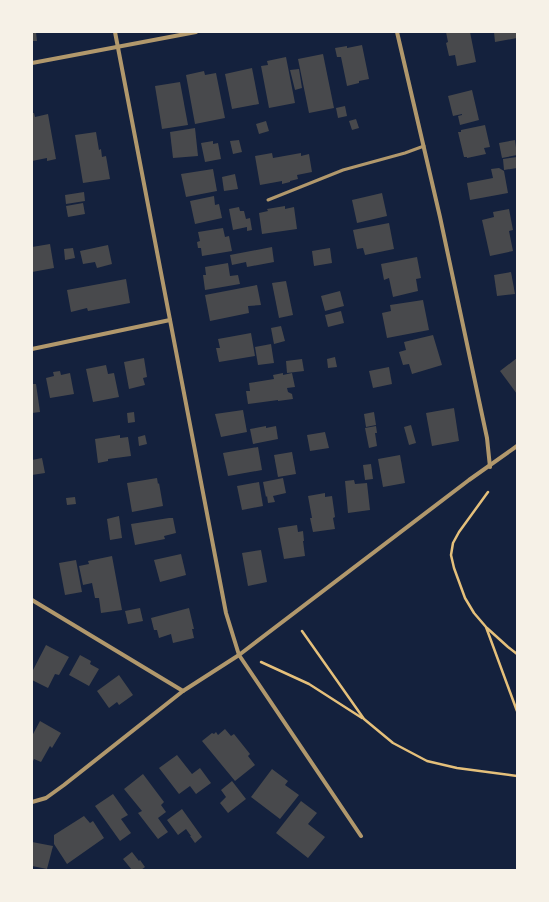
<svg xmlns="http://www.w3.org/2000/svg" width="549" height="902" font-family="'Nunito Sans',sans-serif">
<style>
.building{fill:#48494c}
.lines{fill:none;stroke-linecap:round;stroke-linejoin:round}
.path{stroke:#e5c07b;stroke-width:2.5}
.service{stroke:#b1986c;stroke-width:3}
.minor{stroke:#b1986c;stroke-width:4}
</style>
<rect width="100%" height="100%" fill="#14213d"/>
<g class="building">
<path d="M32 32H36L37 41H32Z"/>
<path d="M446 32H470L476 62 457 66 455 55 449 56 446 43 448 42Z"/>
<path d="M494 32H517V38L495 42Z"/>
<path d="M362 45 369 79 359 81V83L347 86 341 57H337L335 48 347 46V48Z"/>
<path d="M323 54 334 108 309 113 298 59Z"/>
<path d="M286 57 295 103 269 108 261 66 268 65 267 61Z"/>
<path d="M252 68 259 104 232 109 225 74Z"/>
<path d="M299 69 302 88 295 90 290 70Z"/>
<path d="M204 71 205 75 216 73 225 118 195 124 186 75Z"/>
<path d="M180 82 188 125 162 129 155 86Z"/>
<path d="M472 90 479 120 460 125 458 116 462 115V114L453 116 448 96Z"/>
<path d="M345 106 347 116 338 118 336 108Z"/>
<path d="M32 113H34L35 117 48 114 56 159 47 161V158L32 161Z"/>
<path d="M356 119 359 128 352 130 349 121Z"/>
<path d="M266 121 269 131 259 134 256 124Z"/>
<path d="M485 125 490 147 484 148 486 154 467 158V157H464L458 132H461V130Z"/>
<path d="M195 128 198 156 173 158 170 132Z"/>
<path d="M96 132 99 150 101 149 102 157 106 156 110 179 83 183 75 135Z"/>
<path d="M239 140 242 152 233 154 230 141Z"/>
<path d="M515 140 517 155 502 158 499 143Z"/>
<path d="M213 141V144L218 143 221 159 205 162 201 143Z"/>
<path d="M272 153 273 158 301 153V156L309 154 312 172 297 175 298 179 290 181V182L282 184V181L260 185 255 156Z"/>
<path d="M517 157V168L504 170 503 159Z"/>
<path d="M499 168 504 171 508 193 470 200 467 183 493 178 491 169Z"/>
<path d="M213 169 217 191 186 197 181 174Z"/>
<path d="M235 174 238 189 224 191 222 177Z"/>
<path d="M84 192 85 201 66 204 65 195Z"/>
<path d="M382 193 387 216 357 223 352 200Z"/>
<path d="M214 196 215 205 219 204 222 218 195 224 190 201Z"/>
<path d="M83 203 85 214 68 217 66 206Z"/>
<path d="M285 206V209L294 207 297 229 262 234 259 213 268 211 267 209Z"/>
<path d="M239 207 240 211H244L246 219 250 218 252 230 247 231V227L233 230 229 209Z"/>
<path d="M509 209 513 230 509 231 513 251 490 256 482 220 494 217 493 212Z"/>
<path d="M389 223 394 249 365 255 363 248 357 249 353 230Z"/>
<path d="M223 228 225 237 229 236 232 251 202 256 201 248H198L197 242 200 241 198 232Z"/>
<path d="M50 244 54 268 32 272V247Z"/>
<path d="M108 245 112 264 97 268 95 262 83 264 80 251Z"/>
<path d="M272 247 274 262 247 267 246 262 232 265 230 255Z"/>
<path d="M73 248 75 258 65 260 64 249Z"/>
<path d="M330 248 332 263 314 266 312 251Z"/>
<path d="M417 257 421 278 416 279 418 291 393 297 389 278 384 280 381 264Z"/>
<path d="M228 263 230 276 238 275 240 284 205 290 203 275H206L205 267Z"/>
<path d="M511 272 515 294 497 296 494 275Z"/>
<path d="M126 279 130 303 88 311 87 308 71 312 67 290Z"/>
<path d="M286 281 293 315 279 318 272 283Z"/>
<path d="M257 285 261 305 248 306 249 313 210 321 205 295Z"/>
<path d="M340 291 344 306 325 311 321 296Z"/>
<path d="M423 300 429 330 387 338 382 313 391 311 390 305Z"/>
<path d="M341 311 344 323 328 327 325 315Z"/>
<path d="M281 326 285 341 274 344 271 328Z"/>
<path d="M251 333 255 356 219 362 216 348H220L218 339Z"/>
<path d="M433 335 442 365 412 374 409 364 403 365 399 352 406 350 404 342Z"/>
<path d="M271 344 274 363 258 365 255 347Z"/>
<path d="M335 357 337 367 328 368 327 359Z"/>
<path d="M144 358 147 377 143 378 145 385 129 389 124 362Z"/>
<path d="M517 358V394L500 371Z"/>
<path d="M302 359 304 371 287 373 286 361Z"/>
<path d="M106 365 108 374 114 373 119 397 93 402 86 369Z"/>
<path d="M389 367 392 384 373 388 369 371Z"/>
<path d="M60 371 61 375 70 373 74 394 50 398 46 378 54 376 53 372Z"/>
<path d="M283 373V375L292 373 295 387 287 388 288 392 292 394 293 399 278 401V400L248 404 246 391H250L249 383 274 379 273 375Z"/>
<path d="M32 384H36L40 412 32 413Z"/>
<path d="M454 408 459 441 432 446 426 413Z"/>
<path d="M243 410 247 432 221 437 215 414Z"/>
<path d="M134 412 135 422 128 423 127 413Z"/>
<path d="M374 412 376 425 366 427 364 414Z"/>
<path d="M411 425 416 443 409 445 404 427Z"/>
<path d="M266 426V428L276 426 278 439 253 444 250 429Z"/>
<path d="M376 426 377 433H375L377 446 369 448 365 428Z"/>
<path d="M325 432 329 448 310 451 307 435Z"/>
<path d="M120 435V438L128 437 131 456 108 459V461L98 463 95 439Z"/>
<path d="M145 435 147 444 139 446 138 437Z"/>
<path d="M258 447 262 470 228 476 223 453Z"/>
<path d="M292 452 296 474 278 477 274 455Z"/>
<path d="M400 455 405 483 383 487 378 459Z"/>
<path d="M42 458 45 473 32 475V460Z"/>
<path d="M371 464 373 479 365 480 363 465Z"/>
<path d="M157 478 158 484 159 483 163 506 132 512 127 483Z"/>
<path d="M283 478 286 493 273 496 275 502 268 503 267 496 266 497 263 482Z"/>
<path d="M354 480 355 484 367 483 370 510 348 513 345 481Z"/>
<path d="M259 482 263 506 242 510 237 486Z"/>
<path d="M325 493V497L332 496 335 517 333 518 335 529 313 532 310 518H312L308 496Z"/>
<path d="M75 497 76 504 67 505 66 498Z"/>
<path d="M119 516 122 538 110 540 107 519Z"/>
<path d="M169 518H173L176 533 164 536 165 539 135 545 131 524Z"/>
<path d="M297 525 298 532 303 531 304 541H303L305 556 284 559 278 528Z"/>
<path d="M261 550 267 582 248 586 242 553Z"/>
<path d="M181 554 186 575 160 582 154 560Z"/>
<path d="M112 556 122 610 101 613 99 598H95L92 583 83 585 79 566 89 564 88 561Z"/>
<path d="M76 560 82 592 65 595 59 563Z"/>
<path d="M140 608 143 621 128 624 125 611Z"/>
<path d="M189 608 194 629H192L194 638 173 643 171 634 159 638 157 630H154L151 618Z"/>
<path d="M46 645 69 657 59 675 55 674 48 688 32 680V672Z"/>
<path d="M80 655 91 661 90 664 99 669 89 686 69 675Z"/>
<path d="M119 675 133 695 119 705 117 702 109 708 97 691Z"/>
<path d="M40 721 61 733 52 748 50 746 41 762 34 759 32 763V736Z"/>
<path d="M225 729 231 736 234 734 250 754 248 756 255 765 235 781 202 741 212 733 214 734 216 732 218 735Z"/>
<path d="M177 755 192 774 200 768 211 783 196 794 190 786 179 794 159 768Z"/>
<path d="M272 769 288 781 285 785 299 795 280 819 251 797Z"/>
<path d="M143 774 164 802 161 805 166 812 158 818 168 832 158 839 138 813 142 811 124 789Z"/>
<path d="M232 781 246 799 228 813 220 803 226 797 221 790Z"/>
<path d="M113 794 128 815 121 819 131 833 120 841 95 806Z"/>
<path d="M301 801 317 813 308 824 325 837 308 858 276 833Z"/>
<path d="M182 809 202 837 195 843 190 836H191L186 829 178 835 167 820Z"/>
<path d="M84 816 90 823 93 821 104 838 67 864 54 844V835Z"/>
<path d="M32 842 53 846 47 869 32 866Z"/>
<path d="M132 852 139 861 140 860 145 867 141 870H132L123 859Z"/>
</g>
<g class="lines">
<g class="path">
<path d="M488 492 459 532 453 543 451 555 454 568 465 598 474 613 486 627 517 711"/>
<path d="M487 628 508 647 517 654"/>
<path d="M302 631 364 719 393 743 427 761 457 768 517 776"/>
<path d="M261 662 309 684 362 718"/>
</g>
<path class="service" d="M268 200 343 170 405 153 424 146"/>
<g class="minor">
<path d="M115 32 226 613 239 655 361 836"/>
<path d="M397 32 440 217 487 438 490 467"/>
<path d="M32 63 196 32"/>
<path d="M32 349 170 320"/>
<path d="M32 600 183 691"/>
<path d="M32 802 46 798 64 785 183 691 239 655 469 480 517 446"/>
</g>
</g>
<rect width="549" height="902" fill="none" stroke="#f6f1e7" stroke-width="66"/>
</svg>
